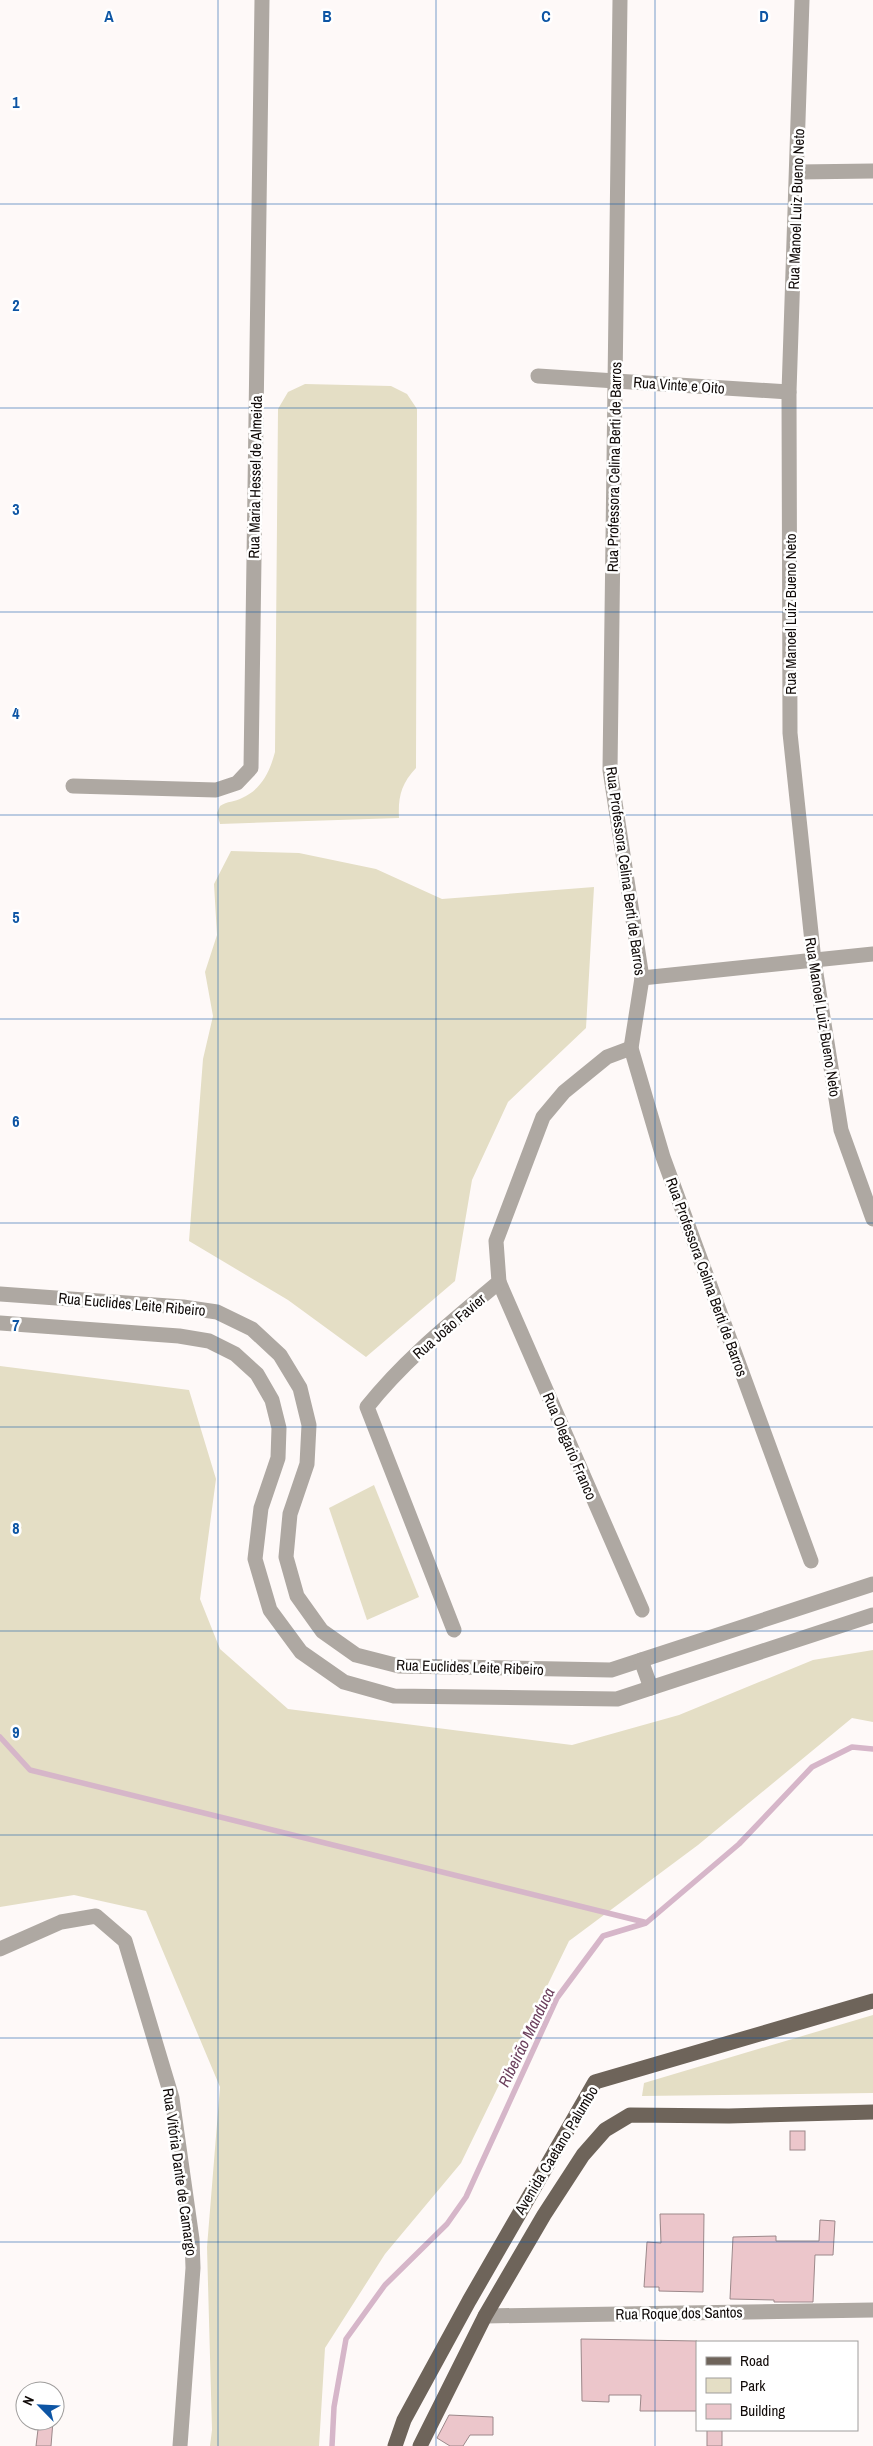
<svg xmlns="http://www.w3.org/2000/svg" width="873" height="2446" font-family="'Archivo Narrow',sans-serif">
<style>
.green{fill:#e4dec5}
.lines{fill:none;stroke-linecap:round;stroke-linejoin:round}
.stream{stroke:#d6b6c9;stroke-width:5.5}
.building{fill:#ecc6cb;stroke:#9c888a}
.minor{stroke:#aea8a2;stroke-width:15}
.primary{stroke:#6e645a;stroke-width:15}
.grid{fill:none;stroke:#0d55a4;stroke-width:1;stroke-opacity:0.55}
.labels{text-anchor:middle;dominant-baseline:central;stroke-width:5;stroke-linejoin:round;paint-order:stroke}
.street-label{font-size:15px;fill:#100a08;stroke:#fff}
.water-label{font-size:16px;font-style:italic;fill:#6b3f5c;stroke:#fff}
.grid-label{font-size:16px;text-anchor:middle;font-weight:bold;fill:#0d55a4;stroke:#fff;stroke-width:5;stroke-linejoin:round;paint-order:stroke}
</style>
<rect width="100%" height="100%" fill="#fef9f8"/>
<g class="green">
<path d="M305 384 391 386 407 394 417 409 416 768C401 784 398 797 399 818L220 824 217 813 220 806C227 801 235 802 242 798 262 789 270 771 275 752L278 409 288 392Z"/>
<path d="M231 851 299 853 376 869 442 899 594 887 586 1028 508 1102 472 1180 455 1281 366 1357 288 1300 189 1241 203 1059 213 1016 205 972 217 935 214 884Z"/>
<path d="M0 1366 189 1390 216 1479 200 1599 220 1649 288 1709 572 1745 679 1715 813 1660 873 1650V1722L852 1718 698 1845 569 1941 461 2163 385 2254 325 2348 319 2446H210L212 2430 207 2247 220 2087 146 1911 74 1895 0 1907Z"/>
<path d="M374 1485 419 1597 367 1620 329 1508Z"/>
<path d="M873 2015V2093L642 2096 644 2083Z"/>
</g>
<g class="lines">
<g class="stream">
<path d="M0 1737 30 1770 644 1922"/>
<path d="M332 2446 334 2407 346 2339 385 2285 447 2224 466 2197 557 1998 603 1936 646 1923 739 1844 812 1767 852 1747 873 1749"/>
</g>
</g>
<g class="building">
<rect x="790" y="2131" width="15" height="19"/>
<path d="M660 2214H704L703 2292 659 2291V2287H644L647 2242 661 2243Z"/>
<path d="M820 2220 835 2221 833 2255H815L813 2302H774V2300L730 2299 733 2237 776 2236V2241H819Z"/>
<path d="M581 2339 697 2341V2411H640L641 2395H609V2402L582 2401Z"/>
<path d="M449 2415 493 2417V2435H470L463 2446H450L437 2438Z"/>
<path d="M39 2421H53L51 2446H36Z"/>
<rect x="707" y="2430" width="15" height="16"/>
</g>
<g class="lines">
<g class="minor">
<path d="M620 0 610 770 642 978 631 1048 663 1157 811 1561"/>
<path d="M802 0 789 392 790 733 814 961 841 1130 873 1219"/>
<path d="M798 172 873 171"/>
<path d="M538 376 789 392"/>
<path d="M73 786 216 790 237 783 251 768 262 0"/>
<path d="M642 978 873 954"/>
<path d="M499 1282 642 1610"/>
<path d="M0 1294 183 1307 217 1312 252 1329 280 1355 300 1388 309 1425 307 1464 290 1514 286 1557 297 1596 322 1631 356 1655 399 1666 611 1670 873 1584"/>
<path d="M0 1323 179 1336 209 1341 235 1354 257 1374 272 1400 279 1428 278 1458 261 1508 255 1559 270 1610 301 1652 344 1682 394 1696 617 1699 873 1615"/>
<path d="M454 1630 367 1407C405 1359 453 1321 499 1282L496 1241 543 1117 564 1092 607 1057 631 1048"/>
<path d="M641 1660 651 1688"/>
<path d="M0 1949 61 1922 96 1916 125 1941 172 2098 192 2239 193 2268 180 2446"/>
<path d="M485 2316 873 2310"/>
</g>
<g class="primary">
<path d="M395 2446 404 2420 469 2301 595 2082 873 2001"/>
<path d="M420 2446 485 2316 544 2215 583 2155 605 2130 630 2115 729 2116 873 2112"/>
</g>
</g>
<path class="grid" d="M218 0V2446M436 0V2446M655 0V2446M0 204H873M0 408H873M0 612H873M0 815H873M0 1019H873M0 1223H873M0 1427H873M0 1631H873M0 1835H873M0 2038H873M0 2242H873"/>
<g class="labels">
<g class="street-label">
<text transform="translate(796 209) rotate(-88)">Rua Manoel Luiz Bueno Neto</text>
<text transform="translate(679 385) rotate(4)">Rua Vinte e Oito</text>
<text transform="translate(614 467) rotate(-89)">Rua Professora Celina Berti de Barros</text>
<text transform="translate(255 477) rotate(-89)">Rua Maria Hessel de Almeida</text>
<text transform="translate(790 614) rotate(-90)">Rua Manoel Luiz Bueno Neto</text>
<text transform="translate(626 871) rotate(82)">Rua Professora Celina Berti de Barros</text>
<text transform="translate(823 1017) rotate(81)">Rua Manoel Luiz Bueno Neto</text>
<text transform="translate(707 1277) rotate(70)">Rua Professora Celina Berti de Barros</text>
<text transform="translate(132 1304) rotate(5)">Rua Euclides Leite Ribeiro</text>
<text transform="translate(449 1326) rotate(-41)">Rua João Favier</text>
<text transform="translate(570 1446) rotate(67)">Rua Olegario Franco</text>
<text transform="translate(470 1667) rotate(2)">Rua Euclides Leite Ribeiro</text>
<text transform="translate(556 2150) rotate(-59)">Avenida Caetano Palumbo</text>
<text transform="translate(180 2172) rotate(82)">Rua Vitória Dante de Camargo</text>
<text transform="translate(679 2313) rotate(-1)">Rua Roque dos Santos</text>
</g>
<g class="water-label">
<text transform="translate(526 2037) rotate(-64)">Ribeirão Manduca</text>
</g>
</g>
<g class="grid-label">
<text x="109" y="22">A</text>
<text x="327" y="22">B</text>
<text x="546" y="22">C</text>
<text x="764" y="22">D</text>
<text x="16" y="108">1</text>
<text x="16" y="311">2</text>
<text x="16" y="515">3</text>
<text x="16" y="719">4</text>
<text x="16" y="923">5</text>
<text x="16" y="1127">6</text>
<text x="16" y="1331">7</text>
<text x="16" y="1534">8</text>
<text x="16" y="1738">9</text>
</g>
<rect x="696" y="2341" width="162" height="90" fill="#ffffff" stroke="#9f9d9c"/>
<rect x="706" y="2357" width="25" height="8" fill="#6e645a" stroke="#9f9d9c"/>
<text x="740" y="2366" font-size="15" fill="#100a08">Road</text>
<rect x="706" y="2378" width="25" height="15" fill="#e4dec5" stroke="#9f9d9c"/>
<text x="740" y="2391" font-size="15" fill="#100a08">Park</text>
<rect x="706" y="2404" width="25" height="15" fill="#ecc6cb" stroke="#9f9d9c"/>
<text x="740" y="2416" font-size="15" fill="#100a08">Building</text>
<g transform="translate(40 2406) rotate(294)"><circle r="24" fill="#ffffff" stroke="#9f9d9c"/>
<path d="M0-4L9 19L0 12L-9 19Z" fill="#0d55a4"/>
<text y="-8" font-size="14" font-weight="bold" text-anchor="middle" fill="#100a08">N</text>
</g>
</svg>
